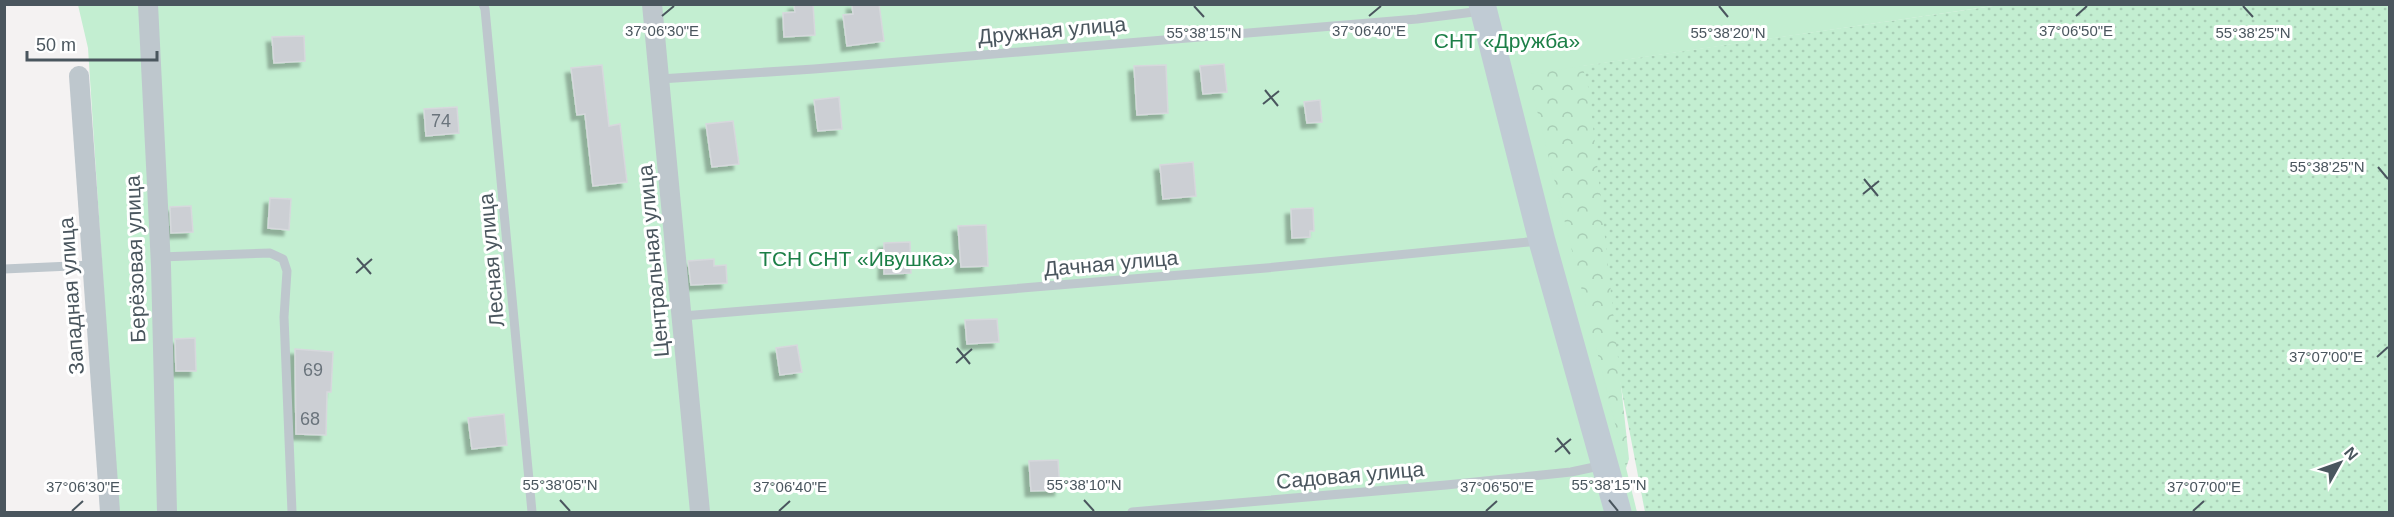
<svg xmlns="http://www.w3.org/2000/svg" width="2394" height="517" font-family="Helvetica,sans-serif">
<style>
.grass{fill:url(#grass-dots)}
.forest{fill:url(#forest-crowns)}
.garden{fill:#c3eed1}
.building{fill:#cccfd4;stroke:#d6d8dc;stroke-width:1.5;filter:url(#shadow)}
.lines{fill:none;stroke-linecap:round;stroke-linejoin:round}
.lane{stroke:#bec7cd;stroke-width:9}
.street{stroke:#bec7cd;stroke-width:20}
.secondary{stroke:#c0cbd4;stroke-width:27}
.ticks{fill:none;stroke:#4a565e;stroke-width:2}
.labels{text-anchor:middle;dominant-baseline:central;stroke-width:6;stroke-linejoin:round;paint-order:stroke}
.number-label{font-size:18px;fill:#6a747c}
.street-label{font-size:21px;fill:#4a565e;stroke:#fff}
.park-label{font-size:21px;fill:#1c7f47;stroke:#fff}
.ticks-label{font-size:15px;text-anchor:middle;fill:#4a565e;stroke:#fff;stroke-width:6;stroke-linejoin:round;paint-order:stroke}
</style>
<defs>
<pattern id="grass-dots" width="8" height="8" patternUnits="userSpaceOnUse" patternTransform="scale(1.5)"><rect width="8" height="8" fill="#c3eed1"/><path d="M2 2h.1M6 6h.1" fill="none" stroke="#a9ceb6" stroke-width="1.8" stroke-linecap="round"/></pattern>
<pattern id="forest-crowns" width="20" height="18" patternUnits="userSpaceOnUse" patternTransform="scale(1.5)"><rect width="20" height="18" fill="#c3eed1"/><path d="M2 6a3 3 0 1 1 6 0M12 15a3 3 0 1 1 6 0" fill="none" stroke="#a9ceb6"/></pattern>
<filter id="shadow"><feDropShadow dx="-5.5" dy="5.5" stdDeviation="1.5" flood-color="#0004"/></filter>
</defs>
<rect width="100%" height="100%" fill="#f4f2f2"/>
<path class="grass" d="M2000 5H2389V512H1645L1560 69Z"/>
<path class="forest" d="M1503 24 1574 36 1589 90 1629 459 1623 477Z"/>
<path class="garden" d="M78 5H2000L1528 74 1637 512H118L88 48Z"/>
<g class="building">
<path d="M794 4H813L815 35 784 37 783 13 795 12Z"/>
<path d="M852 4H879L884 41 847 46 843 15 853 14Z"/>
<path d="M304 36 305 61 274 63 272 37Z"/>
<path d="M1224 64 1227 92 1203 94 1200 66Z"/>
<path d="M602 65 609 126 620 124 627 182 593 186 585 114 577 115 571 68Z"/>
<path d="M1166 65 1168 113 1137 115 1134 66Z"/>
<path d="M839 97 842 129 818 131 814 100Z"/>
<path d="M1320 100 1322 122 1307 123 1304 102Z"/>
<path d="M457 107 459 133 426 136 424 109Z"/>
<path d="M733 121 739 164 712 167 706 124Z"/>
<path d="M1193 162 1196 196 1163 199 1160 165Z"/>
<path d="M270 198 291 199 289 230 268 228Z"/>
<path d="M191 206 193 232 171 233 170 207Z"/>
<path d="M1313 208 1314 231H1310V237L1292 238 1291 209Z"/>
<path d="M986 225 988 266 961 267 958 226Z"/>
<path d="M910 242 911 273 884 274V243Z"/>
<path d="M714 259V266L726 265 727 283 691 285 688 261Z"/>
<path d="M997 319 999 342 967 344 965 320Z"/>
<path d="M195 338 196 371H176L175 339Z"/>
<path d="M797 345 802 372 780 375 776 348Z"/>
<path d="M295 349 333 352 331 392H327L326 435 296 434Z"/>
<path d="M504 414 507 445 472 449 468 418Z"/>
<path d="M1058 460 1060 490 1031 491 1029 461Z"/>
</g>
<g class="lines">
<g class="lane">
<path d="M483 4 485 9 532 512"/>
<path d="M660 79 814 69 1417 19 1482 11"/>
<path d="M160 257 270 253 283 259 287 271 284 317 292 512"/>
<path d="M4 269 93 265"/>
<path d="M683 316 1266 268 1538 241"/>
<path d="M1132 512 1446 485 1571 472 1604 465"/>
</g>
<g class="street">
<path d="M148 4 161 266 167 512"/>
<path d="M652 4 700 512"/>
<path d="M79 76 110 512"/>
</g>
<path class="secondary" d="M1482 4 1542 241 1618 512"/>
</g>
<path class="ticks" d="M1194 6 1204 17M1719 6 1728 17M2243 6 2253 17M662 16 674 6M1369 16 1381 6M2076 16 2087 6M1265 90 1278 106M1263 104 1279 91M2378 167 2388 179M1864 179 1878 196M1863 194 1879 181M357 258 371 274M356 273 372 259M957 348 970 364M2377 357 2388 347M956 363 972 349M1557 438 1570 454M1555 452 1571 439M560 500 570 511M1084 500 1094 511M1609 500 1618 511M72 511 83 501M779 511 790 501M1486 511 1497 501M2193 511 2204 501"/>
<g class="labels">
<g class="number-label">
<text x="441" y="121">74</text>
<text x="313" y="370">69</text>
<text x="310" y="419">68</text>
</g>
<g class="street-label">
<text transform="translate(1052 30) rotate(-5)">Дружная улица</text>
<text transform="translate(135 259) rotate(-92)">Берёзовая улица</text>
<text transform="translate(491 260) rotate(-95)">Лесная улица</text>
<text transform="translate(653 261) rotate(-95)">Центральная улица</text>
<text transform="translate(1111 263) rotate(-5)">Дачная улица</text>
<text transform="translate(71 296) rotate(-94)">Западная улица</text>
<text transform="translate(1350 475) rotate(-5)">Садовая улица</text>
</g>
<g class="park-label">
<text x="1507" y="40">СНТ «Дружба»</text>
<text x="857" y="258">ТСН СНТ «Ивушка»</text>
</g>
</g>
<g class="ticks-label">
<text x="662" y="36">37°06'30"E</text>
<text x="1369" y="36">37°06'40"E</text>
<text x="2076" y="36">37°06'50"E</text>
<text x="1204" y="38">55°38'15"N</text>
<text x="2253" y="38">55°38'25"N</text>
<text x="1728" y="38">55°38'20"N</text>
<text x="2327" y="172">55°38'25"N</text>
<text x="2326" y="362">37°07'00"E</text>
<text x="560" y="490">55°38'05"N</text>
<text x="1084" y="490">55°38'10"N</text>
<text x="1609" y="490">55°38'15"N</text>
<text x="83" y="492">37°06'30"E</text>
<text x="790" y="492">37°06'40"E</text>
<text x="1497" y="492">37°06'50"E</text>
<text x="2204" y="492">37°07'00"E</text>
</g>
<rect width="2394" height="517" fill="none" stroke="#4a565e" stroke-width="12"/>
<g transform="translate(2340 463) rotate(50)" stroke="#ffffff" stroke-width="4.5" paint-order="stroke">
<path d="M0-4.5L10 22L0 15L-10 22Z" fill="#4a565e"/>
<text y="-9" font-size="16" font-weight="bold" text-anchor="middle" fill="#4a565e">N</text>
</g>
<path d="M27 51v9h130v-9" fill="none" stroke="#4a565e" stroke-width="3"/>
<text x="36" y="51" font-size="18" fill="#4a565e" stroke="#ffffff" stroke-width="4.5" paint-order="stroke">50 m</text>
</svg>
